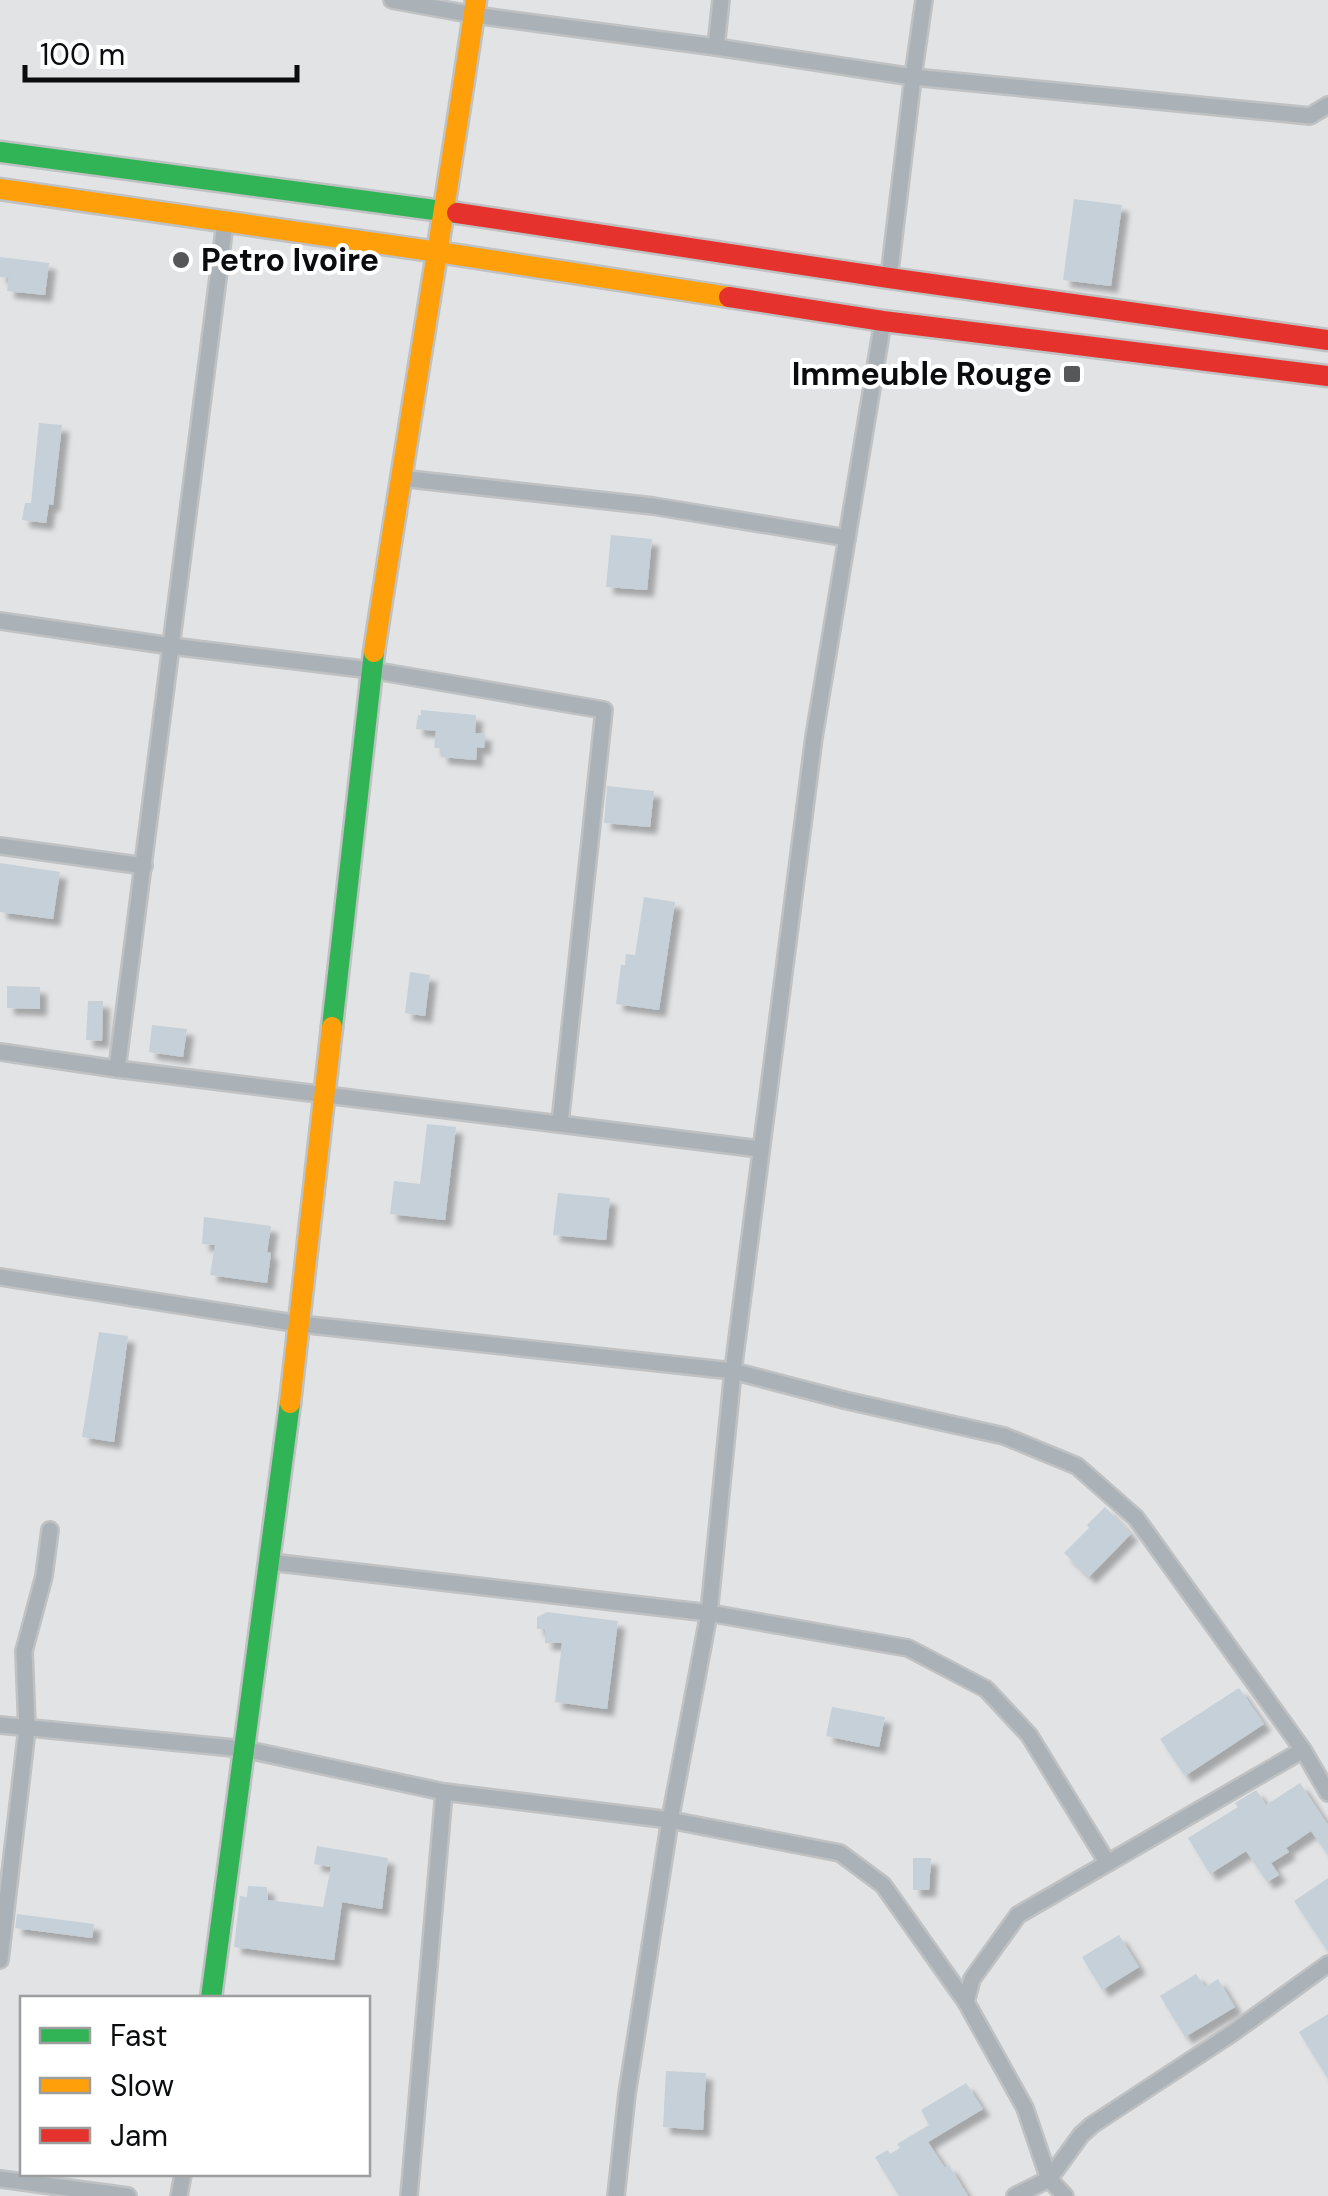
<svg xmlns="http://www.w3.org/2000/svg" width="1328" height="2196" font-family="'DM Sans',sans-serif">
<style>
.building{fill:#c6d0d8;filter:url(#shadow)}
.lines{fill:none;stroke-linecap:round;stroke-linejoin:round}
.street-casing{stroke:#bfc1c2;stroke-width:20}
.fast-casing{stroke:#bfc1c2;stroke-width:25}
.slow-casing{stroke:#bfc1c2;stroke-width:25}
.jam-casing{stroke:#bfc1c2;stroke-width:25}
.street{stroke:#abb2b7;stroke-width:15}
.fast{stroke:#30b455;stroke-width:20}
.slow{stroke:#ff9f0a;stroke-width:20}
.jam{stroke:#e5322d;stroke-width:20}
.poi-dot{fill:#555759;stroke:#fff;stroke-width:4}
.labels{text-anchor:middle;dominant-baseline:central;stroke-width:8;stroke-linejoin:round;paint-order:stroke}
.poi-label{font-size:32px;font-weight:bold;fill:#0a0c0d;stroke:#fff;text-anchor:start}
</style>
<defs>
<filter id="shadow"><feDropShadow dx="7" dy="7" stdDeviation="2.5" flood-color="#0004"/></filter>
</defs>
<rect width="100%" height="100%" fill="#e1e3e5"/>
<g class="building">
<path d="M1074 199 1122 205 1111 286 1063 280Z"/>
<path d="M0 257 49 263 45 295 7 291 9 278 0 277Z"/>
<path d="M39 423 62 425 53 505 49 504 46 523 22 520 25 503H31Z"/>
<path d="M611 535 652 539 647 590 606 587Z"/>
<path d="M421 710 476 715 475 733 485 734 484 748 477 747 476 760 441 757V748H434L436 731 416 729 418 715H421Z"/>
<path d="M607 786 654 791 650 827 604 823Z"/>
<path d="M0 863 60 872 53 919 0 912Z"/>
<path d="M644 897 675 902 659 1010 616 1004 621 965H625L626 954 635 955Z"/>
<path d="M410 972 430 975 425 1016 405 1013Z"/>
<path d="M7 986 40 987V1009L7 1008Z"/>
<path d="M88 1001H103L102 1041 86 1040Z"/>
<path d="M152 1025 187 1029 183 1057 149 1052Z"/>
<path d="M427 1124 456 1127 445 1220 390 1214 394 1181 420 1184Z"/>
<path d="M558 1193 610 1198 606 1240 553 1235Z"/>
<path d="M204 1217 271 1226 267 1252 271 1253 267 1283 210 1275 215 1245 202 1244Z"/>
<path d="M99 1332 128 1336 114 1442 82 1437Z"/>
<path d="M1105 1507 1131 1534 1089 1577 1064 1553 1089 1528 1087 1525Z"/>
<path d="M547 1612 618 1621 607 1709 555 1702 562 1643H545V1629H537V1617Z"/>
<path d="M1239 1688 1264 1724 1185 1776 1160 1739Z"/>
<path d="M832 1707 885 1717 879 1747 826 1736Z"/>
<path d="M1300 1783 1328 1825V1855L1311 1831 1286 1848 1289 1852 1271 1863 1279 1875 1267 1882 1246 1851 1210 1874 1188 1838 1238 1807 1235 1803 1256 1790 1266 1805Z"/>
<path d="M317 1846 388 1858 382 1909 342 1902 334 1960 234 1947 240 1896 247 1897 248 1886 267 1887 268 1900 323 1907 331 1867 314 1864Z"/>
<path d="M913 1858H931L929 1890H913Z"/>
<path d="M1328 1878V1952L1294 1901Z"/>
<path d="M17 1914 94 1924 92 1938 15 1928Z"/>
<path d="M1119 1935 1139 1967 1102 1990 1082 1957Z"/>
<path d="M1196 1974 1205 1987 1218 1979 1235 2007 1185 2037 1160 1996Z"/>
<path d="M1328 2014V2079L1299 2032Z"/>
<path d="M666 2071 706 2073 703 2130 663 2127Z"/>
<path d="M966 2083 983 2109 928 2142 945 2168 949 2165 968 2196H899L875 2157 888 2150 890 2154 900 2148 897 2144 929 2125 921 2110Z"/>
</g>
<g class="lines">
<defs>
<g id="street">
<path d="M392 0 474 15 716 47 913 77 1310 116 1328 105"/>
<path d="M716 47 721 0"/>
<path d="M889 278 913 77 924 0"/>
<path d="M400 478 653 506 847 538"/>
<path d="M0 621 171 646 371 670 604 710 560 1123"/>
<path d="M0 846 144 866"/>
<path d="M0 1052 117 1069 760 1149"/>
<path d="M117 1069 225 223"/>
<path d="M0 1277 300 1324 733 1371 844 1400 1004 1436 1077 1466 1136 1518 1303 1750 1328 1793"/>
<path d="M270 1562 709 1613 908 1648 986 1689 1029 1735 1107 1862"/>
<path d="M0 1725 244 1749 444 1792 670 1820 840 1853 883 1885 966 2002 1025 2108 1049 2179 1065 2196"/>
<path d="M0 1960 27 1729 24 1651 44 1576 50 1530"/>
<path d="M966 2002 972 1979 1018 1915 1303 1750"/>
<path d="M0 2179 128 2196"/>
<path d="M179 2196 183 2174"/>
<path d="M409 2196 444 1792"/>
<path d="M616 2196 627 2094 670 1820 709 1613 733 1371 814 737 883 321"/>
<path d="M1015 2196 1049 2179 1081 2135 1092 2125 1231 2034 1328 1964"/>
</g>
<g id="fast">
<path d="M0 152 457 213"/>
<path d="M332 1027 374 652"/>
<path d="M211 1998 290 1403"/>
</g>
<g id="slow">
<path d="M0 189 438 252 729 297"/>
<path d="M374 652C407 435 444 218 476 0"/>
<path d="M290 1403 332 1027"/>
</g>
<g id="jam">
<path d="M457 213 889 278 1328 340"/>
<path d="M729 297 883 321 1328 376"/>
</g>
</defs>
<use href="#street" class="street-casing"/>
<use href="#fast" class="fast-casing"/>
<use href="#slow" class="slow-casing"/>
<use href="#jam" class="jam-casing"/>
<use href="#street" class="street"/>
<use href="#fast" class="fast"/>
<use href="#slow" class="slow"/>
<use href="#jam" class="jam"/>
</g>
<g class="poi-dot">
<circle cx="181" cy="260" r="10"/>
<rect x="1062" y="364" width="20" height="20" rx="5"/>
</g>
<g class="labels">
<g class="poi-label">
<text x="201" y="260">Petro Ivoire</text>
<text x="1052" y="374" text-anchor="end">Immeuble Rouge</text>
</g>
</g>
<rect x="20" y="1996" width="350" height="180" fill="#ffffff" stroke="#9d9e9e" stroke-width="2.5"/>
<rect x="40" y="2028" width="50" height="15" fill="#30b455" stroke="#9d9e9e" stroke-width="2.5"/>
<text x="110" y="2046" font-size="30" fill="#0a0c0d">Fast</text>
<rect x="40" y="2078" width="50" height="15" fill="#ff9f0a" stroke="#9d9e9e" stroke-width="2.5"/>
<text x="110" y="2096" font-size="30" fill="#0a0c0d">Slow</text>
<rect x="40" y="2128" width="50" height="15" fill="#e5322d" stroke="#9d9e9e" stroke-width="2.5"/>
<text x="110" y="2146" font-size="30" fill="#0a0c0d">Jam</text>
<path d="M25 65v15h272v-15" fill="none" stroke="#0a0c0d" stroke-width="5"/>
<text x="40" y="65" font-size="30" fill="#0a0c0d" stroke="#ffffff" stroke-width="8" paint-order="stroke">100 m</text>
</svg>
